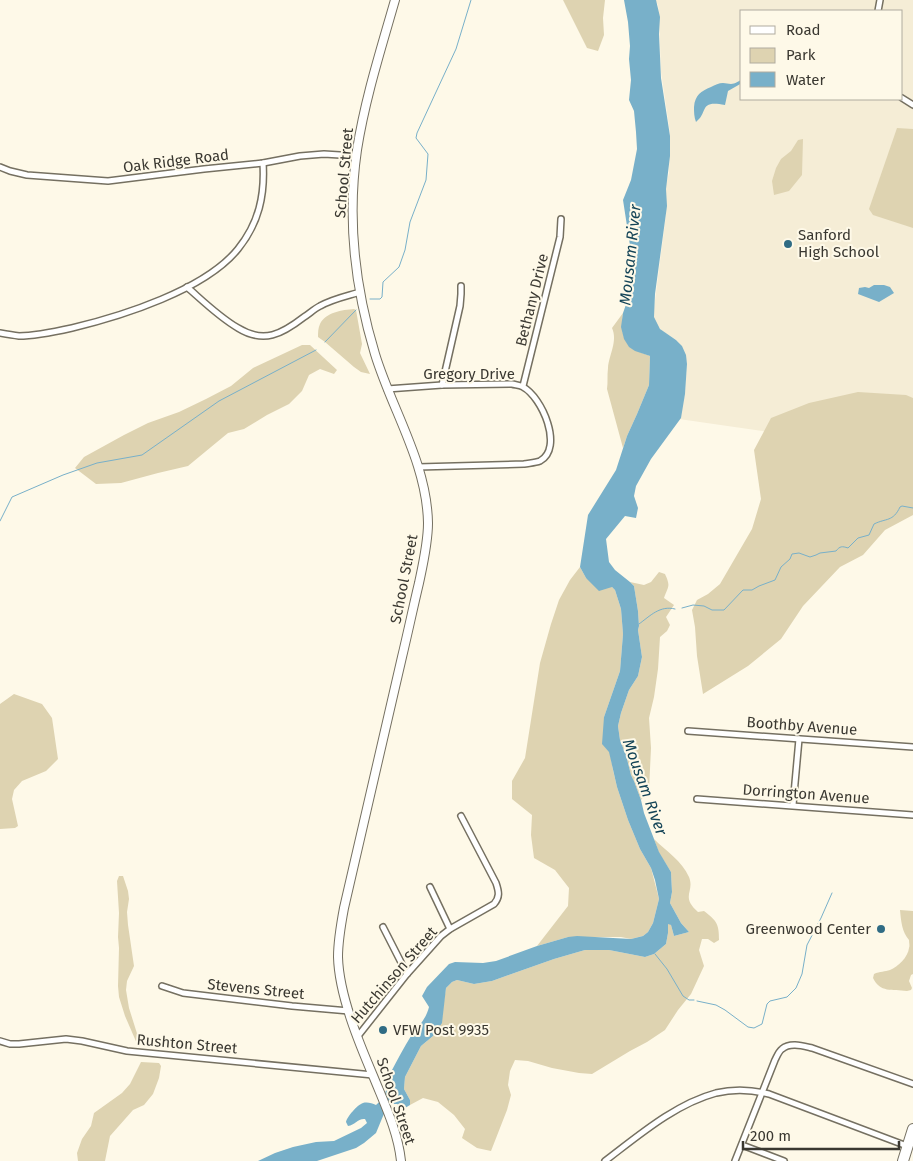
<svg xmlns="http://www.w3.org/2000/svg" width="913" height="1161" font-family="'Fira Sans',sans-serif">
<style>
.built{fill:#f5edd6;fill-rule:evenodd}
.green{fill:#ded3b1}
.water{fill:#78b0c9}
.lines{fill:none;stroke-linecap:round;stroke-linejoin:round}
.stream{stroke:#78b0c9;stroke-width:1}
.street-casing{stroke:#757061;stroke-width:8}
.secondary-casing{stroke:#757061;stroke-width:10}
.highway-casing{stroke:#757061;stroke-width:12}
.street{stroke:#fff;stroke-width:5}
.secondary{stroke:#fff;stroke-width:8}
.highway{stroke:#fff;stroke-width:10}
.poi-dot{fill:#306c84;stroke:#fef9e8;stroke-width:2}
.labels{text-anchor:middle;dominant-baseline:central;stroke-width:4;stroke-linejoin:round;paint-order:stroke}
.street-label{font-size:15px;fill:#3a3831;stroke:#fef9e8}
.poi-label{font-size:15px;fill:#3a3831;stroke:#fef9e8;text-anchor:start}
.water-label{font-size:16px;font-style:italic;fill:#144457;stroke:#fef9e8}
</style>
<rect width="100%" height="100%" fill="#fef9e8"/>
<path class="built" d="M655 0H913V453L679 419 685 394 687 363 683 349 679 343 675 339 662 331 657 325 653 316 666 214 665 188 669 173 670 133 661 72 659 16 658 5ZM742 11H902V99H742Z"/>
<g class="green">
<path d="M563 0H605L603 18 604 35 598 51 587 48Z"/>
<path d="M897 128 913 129V228L873 215 869 209Z"/>
<path d="M803 139 802 175 789 191 774 195 772 181 776 168 781 159 791 151 798 140Z"/>
<path d="M354 309 356 310 362 344 360 353 370 374 361 372 354 367 325 342 318 337C318 333 318 328 320 324 326 312 342 310 354 309Z"/>
<path d="M623 313C620 339 625 347 650 356L649 385 637 414 627 436 623 448 607 389C608 382 607 376 608 368 609 355 618 341 612 328Z"/>
<path d="M302 345H310L337 370 334 374 320 369 309 375 302 391 289 404 267 415 244 429 228 433 188 466 158 473 121 483 96 484 75 468 84 457 124 435 148 423 179 412 206 399 231 386 253 368Z"/>
<path d="M858 392 906 395 913 398V515L885 530 863 555 840 567 803 606 781 639 748 666 703 694 697 656 695 627 692 610 697 600 708 594 720 584 752 529 761 499 754 450 771 418 809 403Z"/>
<path d="M580 567 586 578 612 587 615 590 621 609 623 634 620 671 604 717 613 770 617 787 628 820 640 849 651 868 659 899 653 923 648 932 643 936 631 939 621 937H568L537 946 568 906 569 888 555 870 534 858 531 835 532 815 512 799V781L525 758 540 663 551 624 559 600 570 580Z"/>
<path d="M659 572 665 574C671 587 668 586 664 598L674 605 666 617 670 625 667 631 660 637 658 669 654 697 649 718 651 748 649 790 641 800 634 781 631 775 626 755 620 740 618 726 621 713 629 690 638 676 642 657 638 630 639 626 638 611 634 586 630 582 644 585 651 582Z"/>
<path d="M14 694 42 704 52 718 58 759 46 771 22 781 14 790 12 799 18 826 15 828 0 829V704Z"/>
<path d="M654 839C666 851 682 861 689 877 695 892 680 896 698 912L704 911C717 921 719 924 719 940L714 943 708 939H702L699 950 704 966 691 994 678 1010 665 1030 647 1042 630 1051 592 1074 579 1073 552 1068 528 1061 515 1060 510 1071 508 1085 511 1095 507 1110 491 1151 477 1148 462 1138 465 1129 454 1115 438 1102 423 1098 410 1105V1100L404 1089 405 1077 421 1046 433 1036 443 1014V1007L446 988 452 982 457 980 474 984 492 981 554 959 585 950H609L645 957 654 954 666 944 668 933V923L671 925 674 936 689 932 681 923 670 903 672 892 671 872 659 853Z"/>
<path d="M119 876H123L128 891 129 899 127 912 128 925 134 966 127 981 126 990 129 1008 140 1043 138 1046 125 1016 119 997 118 986 119 948 118 937 119 913 117 881Z"/>
<path d="M900 910 913 911V974L911 975 909 981 912 988 911 990 907 991C892 989 880 993 873 978L874 974C880 971 885 972 890 970 898 967 908 957 909 948 910 946 909 943 909 940 902 932 901 921 900 910Z"/>
<path d="M141 1062 159 1063 161 1066 159 1078 153 1094 144 1105 133 1110 110 1136 105 1161H78L77 1153 82 1139 91 1126 94 1113 122 1093 130 1084Z"/>
</g>
<g class="water">
<path d="M624 0H656L660 17 659 34 661 78 670 136V156L666 189 667 206 655 294 654 317 660 329 676 340 682 346 686 355 687 364 685 394 681 418 651 459 636 486 634 496 638 508 636 518 625 516 606 539 609 562 615 570 630 582 634 586 638 611 639 626 638 630 642 657 638 676 629 690 621 713 618 726 620 740 626 755 631 775 634 781 641 800 644 813 659 852 671 872 672 892 670 903 681 923 689 932 674 936 671 925 668 924V933L666 944 654 954 645 957 609 950H585L554 959 492 981 474 984 457 980 452 982 446 988 442 1023 433 1036 421 1046 405 1077 404 1089 410 1100V1105L405 1108 397 1104H388L376 1133 364 1143 356 1148 317 1161H258L275 1153 293 1147 316 1142 334 1141 361 1128 367 1123 365 1119C358 1118 355 1125 348 1126L346 1122C347 1117 357 1105 363 1103 367 1102 372 1103 376 1105 389 1095 386 1083 392 1070 398 1059 404 1047 411 1036 419 1026 426 1019 429 1007L422 996 427 987 449 964 455 962 483 963 496 961 537 946 568 937 577 936 631 939 643 936 648 932 653 923 659 899 655 880 651 868 640 849 628 820 617 787 609 752 602 744 604 717 620 671 623 634 621 609 615 590 612 587 599 591 586 578 580 567 588 515 616 470 627 436 637 414 649 385 650 356 635 351 629 347 624 339 621 327 623 313 629 296 630 258 631 252 623 200 631 180 637 149 636 132 634 111 629 100 631 80 629 59 630 46 628 22Z"/>
<path d="M742 79V83L728 91 725 105C698 100 709 112 696 122 694 117 694 112 694 107 695 95 701 91 711 87 715 85 719 83 723 83 726 83 728 84 731 84 735 84 739 81 742 79Z"/>
<path d="M874 285H884L890 287 894 293 879 302 858 294 859 288 865 287 869 288Z"/>
</g>
<g class="lines">
<g class="stream">
<path d="M370 299H380L382 297 383 282 399 267 405 250 410 222 426 180 428 154 416 138 417 133 456 49 471 0"/>
<path d="M325 342 356 310"/>
<path d="M0 521 12 497 63 475 97 463 142 455 219 401 316 350"/>
<path d="M682 608 693 605 704 606 712 610H724L743 590H752L759 586 775 580 781 567 790 559 792 554 799 553 810 557 816 555 820 553 836 551C840 546 842 546 848 548L858 538 869 535 874 524C886 518 893 522 900 507L902 506 913 508"/>
<path d="M639 624C650 616 660 605 675 609"/>
<path d="M655 954 667 969 683 996 689 1000H694"/>
<path d="M697 1001 716 1005 725 1010 748 1027 754 1028 762 1024 767 1004 770 1001 787 997 796 988 802 974 807 945 821 918 832 893"/>
</g>
<defs>
<g id="street">
<path d="M878 11 880 0"/>
<path d="M902 98 913 105"/>
<path d="M0 167 10 171 27 175 108 181 204 169 263 163 300 156 324 154 356 156"/>
<path d="M187 287C203 301 219 317 238 328 264 344 282 334 304 317 309 314 314 309 320 306 332 299 347 296 360 292"/>
<path d="M0 333C6 334 12 335 19 336 36 336 54 332 72 328 122 316 205 290 238 249 259 223 265 195 263 163"/>
<path d="M442 385 460 306 461 294V286"/>
<path d="M523 386 560 237 561 219"/>
<path d="M387 389 442 385 512 384C516 385 520 385 523 387 542 397 564 448 540 461 535 463 529 463 524 464L418 467"/>
<path d="M688 731 913 747"/>
<path d="M697 799 913 815"/>
<path d="M793 805 799 739"/>
<path d="M430 887 450 929"/>
<path d="M383 927 407 974"/>
<path d="M162 986 183 993 292 1006 349 1011"/>
<path d="M358 1036 407 974 441 936 450 929 494 904C500 897 499 892 496 883L461 816"/>
<path d="M0 1041 10 1044H19L66 1039 82 1041 127 1051 373 1075"/>
<path d="M742 1145 784 1161"/>
<path d="M605 1161C638 1136 675 1104 716 1093 733 1089 753 1090 769 1094L907 1146"/>
<path d="M735 1161 775 1060C777 1056 779 1051 782 1049 790 1042 803 1046 812 1048L913 1084"/>
</g>
<path id="secondary" d="M395 0C381 49 365 99 357 150 347 218 355 288 375 354 392 410 427 463 428 523 428 543 423 564 419 583 413 608 408 632 402 657 383 740 364 824 344 908 341 924 338 940 338 957 339 995 359 1043 374 1078 385 1105 398 1132 401 1161"/>
<path id="highway" d="M903 1161 913 1129"/>
</defs>
<use href="#street" class="street-casing"/>
<use href="#secondary" class="secondary-casing"/>
<use href="#highway" class="highway-casing"/>
<use href="#street" class="street"/>
<use href="#secondary" class="secondary"/>
<use href="#highway" class="highway"/>
</g>
<g class="poi-dot">
<circle cx="788" cy="244" r="5"/>
<circle cx="881" cy="929" r="5"/>
<circle cx="383" cy="1030" r="5"/>
</g>
<g class="labels">
<g class="street-label">
<text transform="translate(176 161) rotate(-7)">Oak Ridge Road</text>
<text transform="translate(344 173) rotate(-85)">School Street</text>
<text transform="translate(532 300) rotate(-76)">Bethany Drive</text>
<text x="469" y="374">Gregory Drive</text>
<text transform="translate(404 579) rotate(-79)">School Street</text>
<text transform="translate(802 726) rotate(4)">Boothby Avenue</text>
<text transform="translate(806 794) rotate(4)">Dorrington Avenue</text>
<text transform="translate(394 975) rotate(-49)">Hutchinson Street</text>
<text transform="translate(256 989) rotate(6)">Stevens Street</text>
<text transform="translate(187 1044) rotate(5)">Rushton Street</text>
<text transform="translate(396 1101) rotate(71)">School Street</text>
</g>
<g class="poi-label">
<text x="798" y="235">Sanford<tspan x="798" dy="17">High School</tspan></text>
<text x="871" y="929" text-anchor="end">Greenwood Center</text>
<text x="393" y="1030">VFW Post 9935</text>
</g>
<g class="water-label">
<text transform="translate(630 255) rotate(-84)">Mousam River</text>
<text transform="translate(645 787) rotate(70)">Mousam River</text>
</g>
</g>
<rect x="740" y="10" width="162" height="90" fill="#fef9e8" stroke="#b0ac9f"/>
<rect x="750" y="26" width="25" height="8" fill="#ffffff" stroke="#b0ac9f"/>
<text x="786" y="35" font-size="15" fill="#3a3831">Road</text>
<rect x="750" y="48" width="25" height="15" fill="#ded3b1" stroke="#b0ac9f"/>
<text x="786" y="60" font-size="15" fill="#3a3831">Park</text>
<rect x="750" y="72" width="25" height="15" fill="#78b0c9" stroke="#b0ac9f"/>
<text x="786" y="85" font-size="15" fill="#3a3831">Water</text>
<path d="M743 1141v8h156v-8" fill="none" stroke="#3a3831" stroke-width="2.5"/>
<text x="750" y="1141" font-size="15" fill="#3a3831" stroke="#fef9e8" stroke-width="4" paint-order="stroke">200 m</text>
</svg>
